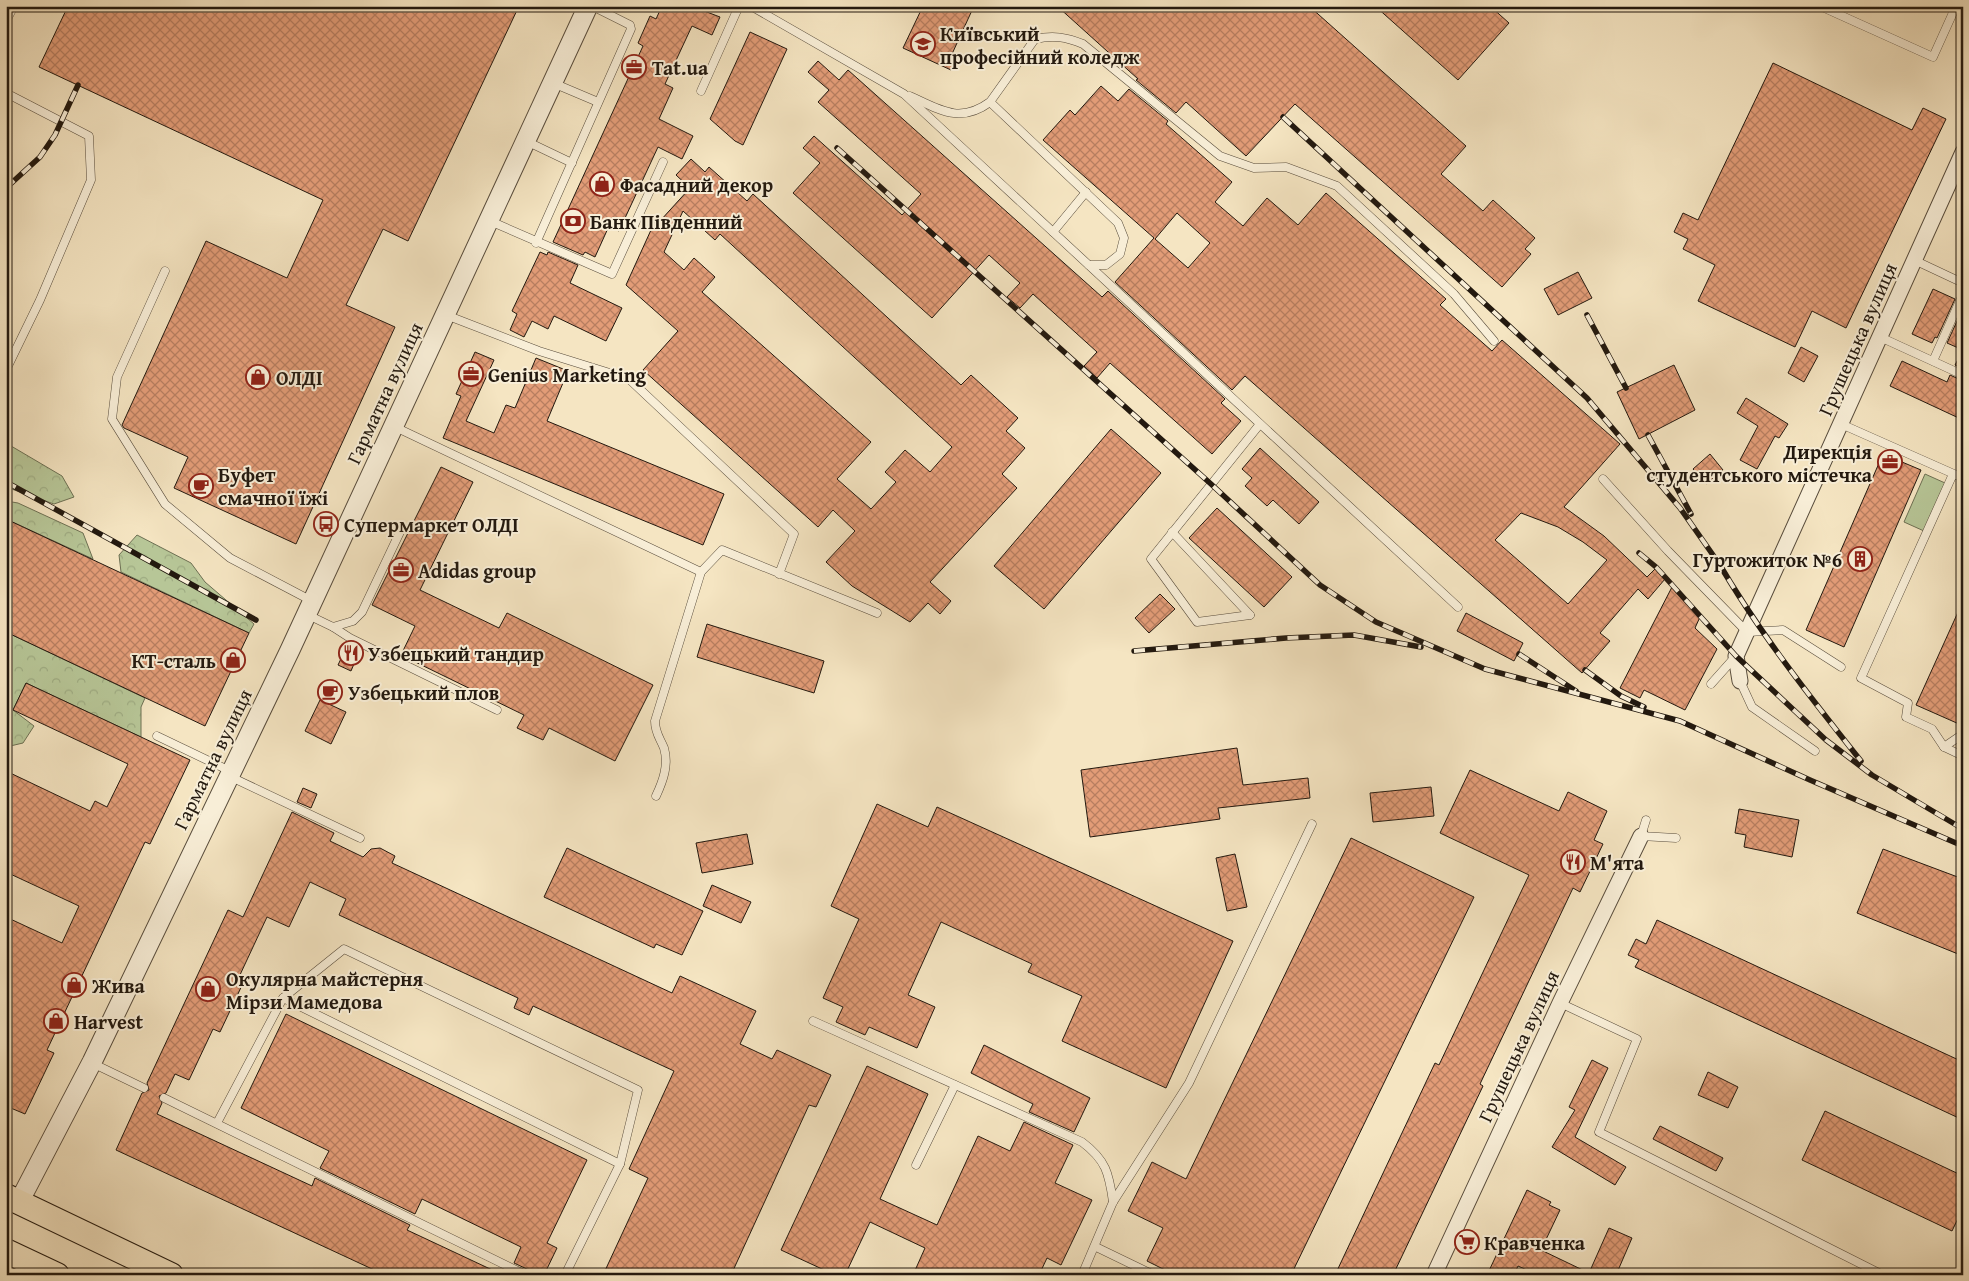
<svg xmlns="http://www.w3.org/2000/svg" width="1969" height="1281" font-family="'Gentium Book Plus',serif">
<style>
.forest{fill:url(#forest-crowns);stroke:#6d7053}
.garden{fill:#b7c697;stroke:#6d7053}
.building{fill:url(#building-cross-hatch);stroke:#23190f;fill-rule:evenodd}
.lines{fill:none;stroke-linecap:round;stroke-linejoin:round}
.service-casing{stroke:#584c3c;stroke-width:9}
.minor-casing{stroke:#584c3c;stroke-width:17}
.tertiary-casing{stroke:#584c3c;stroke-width:21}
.primary-casing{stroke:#23190f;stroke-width:26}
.service{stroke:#f8eed7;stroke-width:8}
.minor{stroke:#f8eed7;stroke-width:15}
.tertiary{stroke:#f8eed7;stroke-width:19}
.primary{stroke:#f5e5c2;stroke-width:24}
.rail-casing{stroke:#23190f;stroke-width:5.5}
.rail{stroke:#f8eed7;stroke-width:4;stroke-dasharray:11;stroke-linecap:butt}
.labels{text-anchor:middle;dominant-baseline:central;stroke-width:4;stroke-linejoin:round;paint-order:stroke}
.poi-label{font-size:20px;font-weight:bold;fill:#23190f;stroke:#f8eed7;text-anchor:start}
.street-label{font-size:20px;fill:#23190f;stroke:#f8eed7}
</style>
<defs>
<pattern id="forest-crowns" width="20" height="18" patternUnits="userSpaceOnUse" patternTransform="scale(1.25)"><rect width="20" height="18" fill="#b7c697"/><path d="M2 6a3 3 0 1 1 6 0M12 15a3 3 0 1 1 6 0" fill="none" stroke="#9daa81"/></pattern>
<pattern id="building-cross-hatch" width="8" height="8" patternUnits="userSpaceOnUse" patternTransform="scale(1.25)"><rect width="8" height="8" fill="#e29c77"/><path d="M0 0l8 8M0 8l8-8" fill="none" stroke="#b77e60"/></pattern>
</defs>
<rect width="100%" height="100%" fill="#f5e5c2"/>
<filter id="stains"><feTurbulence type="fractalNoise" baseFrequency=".004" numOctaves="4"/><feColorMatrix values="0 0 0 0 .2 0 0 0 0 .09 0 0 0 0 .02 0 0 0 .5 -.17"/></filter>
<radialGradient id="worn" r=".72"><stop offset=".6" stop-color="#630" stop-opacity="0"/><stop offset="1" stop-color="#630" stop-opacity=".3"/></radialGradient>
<g class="forest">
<path d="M6 443 62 476 74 497 54 504 6 487Z"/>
<path d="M6 501 18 503 83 533 93 559 6 519Z"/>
<path d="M137 535 191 563 205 582 254 624 249 633 121 572 119 555Z"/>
<path d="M6 632 145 698 141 707V737L26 683 13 710 34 726 23 743 6 747Z"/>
</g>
<path class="garden" d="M1925 474 1945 483 1924 531 1904 522Z"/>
<g class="building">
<path d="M68 6H519L408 241 383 229 346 305 395 327 296 544 174 488 188 457 124 428 122 425 206 241 287 278 323 200 39 67Z"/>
<path d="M662 6H691L720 17 712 35 692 26 665 84 673 88 659 119 693 136 682 159 658 147 619 231 609 226 595 257 585 252 583 255 553 242 643 46 638 43 650 16 656 19Z"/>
<path d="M923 6H974L952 54 957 57 951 70 903 48Z"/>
<path d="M1057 6H1309L1466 146 1441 174 1483 211 1493 200 1535 238 1525 249 1531 254 1502 287 1295 104 1246 156 1186 102 1176 113 1136 80 1138 79Z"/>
<path d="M1375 6H1490L1509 23 1458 80Z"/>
<path d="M750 32 787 49 743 145 735 141 710 119Z"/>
<path d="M818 61 839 80 848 70 1102 297 1108 291 1225 399 1221 403 1241 421 1212 454 1110 363 1097 378 1084 366 1097 352 1033 294 1020 308 1007 297 1020 283 989 255 932 318 793 193 820 163 803 148 814 136 902 215 921 194 818 102 829 90 808 72Z"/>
<path d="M1773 63 1912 130 1923 108 1946 119 1846 328 1812 311 1795 347 1698 301 1715 265 1683 249 1688 239 1674 232 1683 213 1698 220Z"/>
<path d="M1101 86 1118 101 1129 89 1168 121 1166 124 1232 182 1215 202 1243 226 1267 198 1298 225 1326 193 1446 299 1440 305 1492 351 1502 340 1620 444 1564 507 1604 536 1647 577 1655 569 1665 579 1648 599 1638 589 1600 633 1610 641 1582 673 1245 376 1232 390 1115 282 1154 238 1043 140 1070 110 1075 115ZM1177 213 1210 243 1188 268 1155 239ZM1521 513 1558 527 1583 542 1607 560 1568 604 1495 540Z"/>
<path d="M691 159 705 172 709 167 747 201 753 194 961 385 971 375 1018 418 1006 431 1025 448 1002 474 1017 488 930 582 951 601 940 614 928 603 910 622 852 586 826 562 855 531 833 510 818 527 643 370 678 331 626 285 656 219 660 221 690 188 676 175ZM683 211 715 240 720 234 952 447 930 472 905 450 885 472 896 482 871 509 837 479 871 442 702 292 715 277 694 258 684 270 664 252Z"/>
<path d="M540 252 547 255 548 252 578 265 570 283 622 308 606 341 554 316 548 329 532 321 524 337 510 330 517 314 512 311Z"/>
<path d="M1578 272 1592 298 1558 315 1544 289Z"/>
<path d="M1933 289 1955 299 1937 338 1935 337 1932 343 1912 334Z"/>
<path d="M1963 308V369L1955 365 1963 350 1947 343Z"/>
<path d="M1801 347 1818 356 1804 382 1788 373Z"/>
<path d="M475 352 494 360 466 421 494 433 506 405 515 408 536 358 568 371 547 421 724 494 703 545 443 438 461 396 456 394Z"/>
<path d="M1902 361 1947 382 1950 375 1963 381V420L1890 386Z"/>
<path d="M1674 365 1695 410 1639 439 1617 392Z"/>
<path d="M1746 398 1788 424 1779 438 1775 436 1757 469 1740 460 1758 426 1737 413Z"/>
<path d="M1111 429 1161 473 1044 609 994 566Z"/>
<path d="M1260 448 1319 502 1299 524 1273 500 1267 506 1245 486 1252 478 1242 469Z"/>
<path d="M1710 454 1723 470 1706 484 1693 469Z"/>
<path d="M1883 454 1921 470 1844 647 1806 630Z"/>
<path d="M441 467 473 482 420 590 499 628 507 613 653 685 615 761 549 728 543 740 517 728 524 715 401 655 415 626 372 605Z"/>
<path d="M1217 508 1292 577 1264 607 1189 538Z"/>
<path d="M6 519 249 633 205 726 6 632Z"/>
<path d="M1672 587 1700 617 1695 628 1717 649 1685 710 1644 690 1640 698 1620 688Z"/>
<path d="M1160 594 1175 609 1149 633 1135 618Z"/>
<path d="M1963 601V715L1959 724 1916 705Z"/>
<path d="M1466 613 1523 643 1514 661 1457 631Z"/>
<path d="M707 624 824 661 814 693 697 657Z"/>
<path d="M347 646 359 652 351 671 338 665Z"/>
<path d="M26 683 190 760 150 844 145 842 47 1050 54 1053 25 1114 6 1106V917L62 943 79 906 6 872V771L90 811 95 801 107 807 128 764 13 710Z"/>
<path d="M320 700 346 712 331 744 305 731Z"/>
<path d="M1237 748 1243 785 1308 778 1310 798 1218 808 1220 819 1090 837 1081 770Z"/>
<path d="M1470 770 1559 811 1568 792 1607 811 1594 840 1603 844 1580 892 1573 888 1480 1084 1483 1086 1393 1275H1335L1435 1063 1439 1065 1529 875 1440 833Z"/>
<path d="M1431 787 1434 816 1373 822 1370 793Z"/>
<path d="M303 788 317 794 311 808 297 802Z"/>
<path d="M877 804 928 827 937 807 1233 941 1166 1088 1062 1041 1082 996 1028 972 1032 964 941 922 908 995 935 1007 917 1048 869 1027 865 1035 836 1022 843 1007 823 998 859 919 831 906Z"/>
<path d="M1739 809 1799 820 1792 857 1744 847 1746 835 1735 833Z"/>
<path d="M292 812 334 833 330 841 363 857 371 849 380 848 395 856 392 863 672 993 680 976 756 1011 740 1044 772 1059 777 1050 831 1075 816 1107 809 1105 731 1275H603L648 1178 629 1169 674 1071 533 1006 529 1015 514 1008 518 998 339 915 346 899 310 882 289 927 267 917 239 977 245 979 220 1032 213 1029 189 1080 175 1074 166 1093 159 1096 162 1103 157 1114 312 1186 315 1178 410 1225 407 1230 503 1275H385L116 1150 142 1093 149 1090 147 1083 228 910 243 917Z"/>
<path d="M747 834 753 864 702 873 696 843Z"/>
<path d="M1351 838 1474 897 1291 1275H1175L1147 1261 1163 1228 1128 1211 1152 1162 1186 1179Z"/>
<path d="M567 848 703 911 682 955 656 944 654 948 544 897Z"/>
<path d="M1883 849 1963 879V956L1857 913Z"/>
<path d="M1235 854 1247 907 1227 911 1216 858Z"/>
<path d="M712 885 751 902 741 923 703 906Z"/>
<path d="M1657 920 1963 1062V1120L1635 967 1639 960 1628 955 1636 939 1646 944Z"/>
<path d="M286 1014 587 1160 547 1243 557 1248 544 1275H532L529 1270 514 1263 521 1247 422 1199 415 1214 320 1168 329 1151 241 1108Z"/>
<path d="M984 1045 1090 1098 1074 1132 1029 1112 1033 1104 971 1073Z"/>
<path d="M1592 1060 1608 1068 1575 1137 1626 1167 1615 1185 1552 1147 1575 1110 1569 1107Z"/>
<path d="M867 1066 928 1094 880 1199 937 1225 978 1136 1010 1151 1024 1122 1073 1145 1055 1183 1092 1200 1061 1265 1047 1258 1039 1275H913L925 1248 870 1222 845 1275H835L781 1250Z"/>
<path d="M1708 1072 1738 1087 1728 1108 1698 1095Z"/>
<path d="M1825 1111 1963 1176V1208L1952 1231 1802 1160Z"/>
<path d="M1660 1126 1723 1158 1716 1171 1653 1139Z"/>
<path d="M1527 1190 1551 1202 1549 1205 1560 1210 1541 1250 1589 1273 1609 1228 1632 1238 1616 1275H1538L1518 1266 1514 1275H1487Z"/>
</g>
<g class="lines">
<defs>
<g id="service">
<path d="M751 6 904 94 1458 607"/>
<path d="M1820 6 1933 57 1956 6"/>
<path d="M6 21 14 6"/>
<path d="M553 83 598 102"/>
<path d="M701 91 739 6"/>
<path d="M6 93 89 136 91 180 40 300 6 370"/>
<path d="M910 96C940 110 960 124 990 102L1035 39C1053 35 1066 37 1083 44L1220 156 1254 168 1286 167 1337 186 1454 294 1494 341"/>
<path d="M990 102 1118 223 1124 238 1120 254 1106 265H1089"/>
<path d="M526 141 572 163"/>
<path d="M490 221 612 274 663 162"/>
<path d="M1053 232 1086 192"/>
<path d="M536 243 631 29 630 25 592 6"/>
<path d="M1914 260 1963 283"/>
<path d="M165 271 117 377 112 419 165 504 230 558 312 601"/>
<path d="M446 315 539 351 629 379 794 534 779 574"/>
<path d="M1880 337 1963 375"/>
<path d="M1933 361 1963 294"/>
<path d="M1841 424 1963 478"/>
<path d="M393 426 701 572"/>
<path d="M1953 474 1861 678 1908 703 1906 717 1932 729 1944 747 1963 756"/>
<path d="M1603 479 1668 551 1747 632 1783 630 1841 667"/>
<path d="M1172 532 1250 615"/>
<path d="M306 614 333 627 353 621 362 612 400 532"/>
<path d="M1250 615 1197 622 1151 559 1260 424"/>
<path d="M333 627 350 638 497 710"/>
<path d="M1740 681 1752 707 1815 751"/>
<path d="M1711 684 1736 656"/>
<path d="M157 736 230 771"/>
<path d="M1944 747 1963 734"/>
<path d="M231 777 360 838"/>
<path d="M656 796C663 781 669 765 664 748 660 738 655 733 655 721L701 572 722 550 877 613"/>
<path d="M1646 820 1641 836 1676 838"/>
<path d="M283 998 620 1164"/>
<path d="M1560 1003 1637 1039 1599 1132 1883 1275"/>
<path d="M813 1021 1082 1142C1106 1160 1109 1173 1113 1202"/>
<path d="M92 1063 144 1088"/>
<path d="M164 1098 526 1275"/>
<path d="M217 1123 283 998 344 949 638 1090 620 1164 565 1275"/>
<path d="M916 1165 955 1085"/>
<path d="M1096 1247 1154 1275"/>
<path d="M1082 1275 1113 1202 1189 1083 1312 824"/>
</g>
<g id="minor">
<path d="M1740 681 1736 656 1963 152"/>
<path d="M1434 1275 1560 1003 1641 836"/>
</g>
<path id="tertiary" d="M19 1202 92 1062 290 650 588 6"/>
<g id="primary">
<path d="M6 1196 171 1275"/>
<path d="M6 1251 57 1275"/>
</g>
</defs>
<use href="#service" class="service-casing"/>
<use href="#minor" class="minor-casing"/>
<use href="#tertiary" class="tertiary-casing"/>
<use href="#primary" class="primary-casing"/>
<use href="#service" class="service"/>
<use href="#minor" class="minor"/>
<use href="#tertiary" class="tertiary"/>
<use href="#primary" class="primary"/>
<defs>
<g id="rail">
<path d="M1283 117 1587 398 1680 508 1720 565"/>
<path d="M6 123 8 121"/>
<path d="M837 148 1211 484 1320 585 1376 622 1485 669 1680 721 1810 780 1963 846"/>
<path d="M6 188 40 157 55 135 78 85"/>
<path d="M1587 315 1626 388"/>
<path d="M1648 435 1691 514"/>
<path d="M6 482 256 620"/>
<path d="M1639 553 1656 567 1736 656 1826 740 1872 775 1963 829"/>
<path d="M1717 560C1758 631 1810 697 1861 761"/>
<path d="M1134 651 1286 638 1354 635 1421 647"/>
<path d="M1519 654 1576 691"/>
<path d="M1585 670 1621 696 1644 707"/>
</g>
</defs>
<use href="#rail" class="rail-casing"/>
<use href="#rail" class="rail"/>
</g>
<defs>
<symbol id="university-ring" viewBox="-11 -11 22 22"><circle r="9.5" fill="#f8eed7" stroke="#8f2418" stroke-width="1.5"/><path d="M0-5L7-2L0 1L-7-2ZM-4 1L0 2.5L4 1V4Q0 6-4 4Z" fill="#8f2418"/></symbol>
<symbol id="office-ring" viewBox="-11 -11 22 22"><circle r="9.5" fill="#f8eed7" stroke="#8f2418" stroke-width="1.5"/><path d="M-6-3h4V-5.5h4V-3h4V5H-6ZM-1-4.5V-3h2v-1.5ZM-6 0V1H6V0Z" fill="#8f2418"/></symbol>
<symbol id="shop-ring" viewBox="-11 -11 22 22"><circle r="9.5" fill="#f8eed7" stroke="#8f2418" stroke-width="1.5"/><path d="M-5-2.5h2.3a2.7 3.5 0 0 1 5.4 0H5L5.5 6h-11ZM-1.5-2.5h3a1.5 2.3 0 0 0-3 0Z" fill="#8f2418"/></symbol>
<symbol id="bank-ring" viewBox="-11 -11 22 22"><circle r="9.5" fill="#f8eed7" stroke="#8f2418" stroke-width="1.5"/><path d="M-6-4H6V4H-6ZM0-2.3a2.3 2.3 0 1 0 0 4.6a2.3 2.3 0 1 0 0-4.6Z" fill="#8f2418"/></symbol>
<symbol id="cafe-ring" viewBox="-11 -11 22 22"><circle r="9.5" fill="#f8eed7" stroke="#8f2418" stroke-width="1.5"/><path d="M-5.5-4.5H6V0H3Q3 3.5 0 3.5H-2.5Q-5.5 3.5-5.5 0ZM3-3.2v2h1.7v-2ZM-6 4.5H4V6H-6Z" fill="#8f2418"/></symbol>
<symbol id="bus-ring" viewBox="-11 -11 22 22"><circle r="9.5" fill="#f8eed7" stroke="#8f2418" stroke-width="1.5"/><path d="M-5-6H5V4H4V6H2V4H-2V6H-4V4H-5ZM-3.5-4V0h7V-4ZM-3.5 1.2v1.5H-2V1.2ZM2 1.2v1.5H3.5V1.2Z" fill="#8f2418"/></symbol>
<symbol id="building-ring" viewBox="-11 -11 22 22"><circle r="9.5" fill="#f8eed7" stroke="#8f2418" stroke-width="1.5"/><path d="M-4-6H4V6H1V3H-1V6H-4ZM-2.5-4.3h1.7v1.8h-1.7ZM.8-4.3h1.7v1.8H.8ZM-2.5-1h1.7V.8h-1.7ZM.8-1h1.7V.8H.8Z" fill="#8f2418"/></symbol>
<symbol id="restaurant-ring" viewBox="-11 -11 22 22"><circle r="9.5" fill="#f8eed7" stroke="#8f2418" stroke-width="1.5"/><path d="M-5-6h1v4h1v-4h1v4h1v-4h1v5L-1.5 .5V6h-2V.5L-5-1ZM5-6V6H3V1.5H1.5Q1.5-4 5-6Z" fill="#8f2418"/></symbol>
<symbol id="supermarket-ring" viewBox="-11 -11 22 22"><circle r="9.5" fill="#f8eed7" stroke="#8f2418" stroke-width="1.5"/><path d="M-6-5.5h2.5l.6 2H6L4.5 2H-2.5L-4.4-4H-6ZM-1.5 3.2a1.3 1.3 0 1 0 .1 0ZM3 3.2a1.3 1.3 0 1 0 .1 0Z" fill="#8f2418"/></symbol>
</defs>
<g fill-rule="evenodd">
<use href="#university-ring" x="909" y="30" width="28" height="28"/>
<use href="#office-ring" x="620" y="53" width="28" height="28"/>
<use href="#shop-ring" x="588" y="170" width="28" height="28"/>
<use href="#bank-ring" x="559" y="207" width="28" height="28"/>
<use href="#office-ring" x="457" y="360" width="28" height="28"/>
<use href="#shop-ring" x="244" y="363" width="28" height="28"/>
<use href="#office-ring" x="1876" y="448" width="28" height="28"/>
<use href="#cafe-ring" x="187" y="472" width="28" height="28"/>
<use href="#bus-ring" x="312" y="510" width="28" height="28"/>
<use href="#building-ring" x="1846" y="545" width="28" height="28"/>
<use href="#office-ring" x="387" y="556" width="28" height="28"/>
<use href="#restaurant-ring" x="337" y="639" width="28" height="28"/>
<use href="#shop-ring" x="219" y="646" width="28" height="28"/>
<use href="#cafe-ring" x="316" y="678" width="28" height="28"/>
<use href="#restaurant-ring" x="1559" y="848" width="28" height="28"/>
<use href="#shop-ring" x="60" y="971" width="28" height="28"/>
<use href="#shop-ring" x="194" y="975" width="28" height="28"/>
<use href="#shop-ring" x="42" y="1007" width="28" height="28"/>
<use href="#supermarket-ring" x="1453" y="1228" width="28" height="28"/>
</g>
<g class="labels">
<g class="poi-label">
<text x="940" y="33">Київський<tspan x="940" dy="23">професійний коледж</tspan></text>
<text x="652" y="67">Tat.ua</text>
<text x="620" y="184">Фасадний декор</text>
<text x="590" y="221">Банк Південний</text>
<text x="488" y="374">Genius Marketing</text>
<text x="276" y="377">ОЛДІ</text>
<text x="1872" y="451" text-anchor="end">Дирекція<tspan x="1872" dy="23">студентського містечка</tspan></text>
<text x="218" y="474">Буфет<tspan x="218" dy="23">смачної їжі</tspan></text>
<text x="344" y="524">Супермаркет ОЛДІ</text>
<text x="1842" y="559" text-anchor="end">Гуртожиток №6</text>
<text x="418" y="570">Adidas group</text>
<text x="368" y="653">Узбецький тандир</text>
<text x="216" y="660" text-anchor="end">КТ-сталь</text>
<text x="348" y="692">Узбецький плов</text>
<text x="1590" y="862">М'ята</text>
<text x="226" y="978">Окулярна майстерня<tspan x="226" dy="23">Мірзи Мамедова</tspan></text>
<text x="92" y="985">Жива</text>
<text x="74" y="1021">Harvest</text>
<text x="1484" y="1242">Кравченка</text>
</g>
<g class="street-label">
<text transform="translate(1857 339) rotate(-66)">Грушецька вулиця</text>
<text transform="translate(384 393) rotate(-65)">Гарматна вулиця</text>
<text transform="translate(212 759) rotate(-64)">Гарматна вулиця</text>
<text transform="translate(1518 1046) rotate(-65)">Грушецька вулиця</text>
</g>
</g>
<rect width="1969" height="1281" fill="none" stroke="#f5e5c2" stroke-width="25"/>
<rect x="8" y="8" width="1954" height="1266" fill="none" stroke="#23190f" stroke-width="2.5"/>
<rect x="12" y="12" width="1944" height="1256" fill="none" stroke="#23190f"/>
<rect width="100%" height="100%" filter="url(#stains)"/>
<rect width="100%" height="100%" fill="url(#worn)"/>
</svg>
